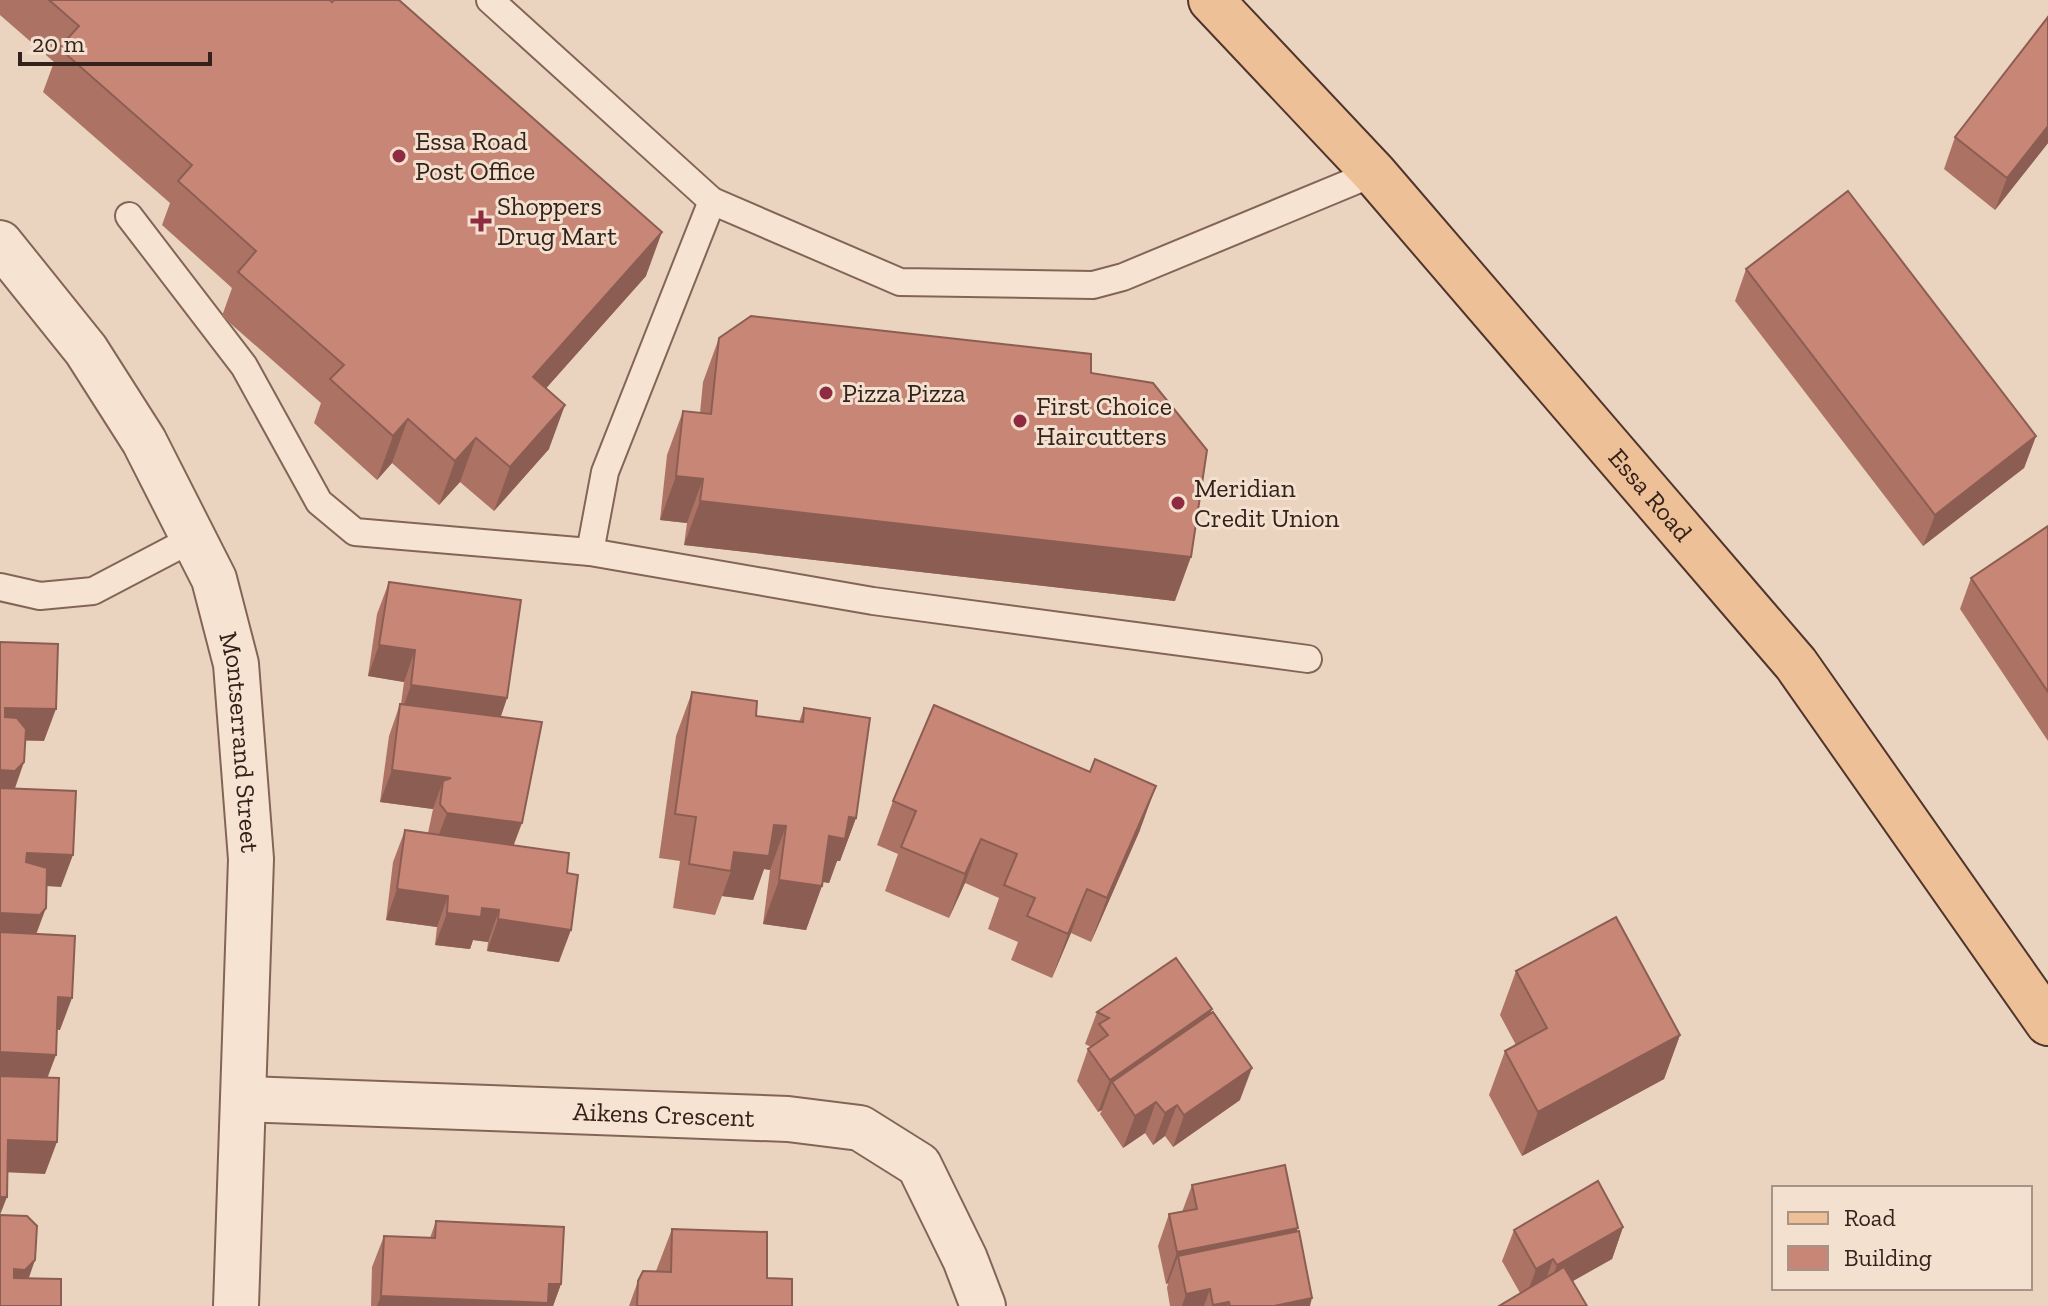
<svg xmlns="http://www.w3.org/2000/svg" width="2048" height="1306" font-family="'Zilla Slab',serif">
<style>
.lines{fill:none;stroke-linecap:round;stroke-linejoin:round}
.lane-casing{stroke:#836558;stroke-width:30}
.street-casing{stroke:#836558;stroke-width:48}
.primary-casing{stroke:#50352d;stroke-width:48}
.lane{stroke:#f7e3d1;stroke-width:26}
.street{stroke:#f7e3d1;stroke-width:44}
.primary{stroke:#eec097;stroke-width:44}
.wall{fill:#ac7365}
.shaded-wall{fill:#8c5e53}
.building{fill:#c88676;stroke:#8c5e53;stroke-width:2}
.poi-dot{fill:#8f2b41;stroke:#f3e0ce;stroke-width:3}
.labels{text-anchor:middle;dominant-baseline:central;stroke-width:6;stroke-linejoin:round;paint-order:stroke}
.poi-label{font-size:26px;fill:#33221c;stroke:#f3e0ce;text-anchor:start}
.street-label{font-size:26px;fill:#33221c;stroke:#f3e0ce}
</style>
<rect width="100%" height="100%" fill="#ebd4bf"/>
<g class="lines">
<defs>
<g id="lane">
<path d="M490 0 712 201 900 282 1093 285 1123 277 1374 173"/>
<path d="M129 216 244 366 319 502 355 532 590 552 873 601 1308 659"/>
<path d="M590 552 605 472 712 201"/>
<path d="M0 587 40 596 93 591 194 538"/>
</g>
<g id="street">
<path id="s1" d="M0 243 86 350 144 441 214 579 236 664 251 859 236 1306"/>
<path id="s2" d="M244 1099 788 1119 860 1128 919 1165 965 1259 983 1306"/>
</g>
<g id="primary">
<path id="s3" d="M1211 0 1374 173 1796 664 2048 1023"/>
</g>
</defs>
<use href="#lane" class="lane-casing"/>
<use href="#street" class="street-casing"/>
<use href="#primary" class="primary-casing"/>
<use href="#lane" class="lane"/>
<use href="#street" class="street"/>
<use href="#primary" class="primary"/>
</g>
<g class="wall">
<path d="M0 0H330L646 276 546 388 549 449 494 511 460 482 439 505 392 463 377 480 314 423 321 403 222 316 232 288 162 225 170 203 43 92 54 62 0 15Z"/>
<path d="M1955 137 2048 143 1995 210 1944 169Z"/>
<path d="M1746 269 2036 436 2024 468 1923 546 1735 301Z"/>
<path d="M719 338 1091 373 1175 601 684 545 687 523 660 520 667 455 683 411 700 413 703 382Z"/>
<path d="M2048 526V741L1960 609 1971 578Z"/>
<path d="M389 582 507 698 501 716 513 845 559 962 487 951 488 942 473 940 470 949 435 945 437 927 386 920 393 862 405 830 428 833 433 809 380 802 389 736 400 704H401L404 682 368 676 377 614Z"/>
<path d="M692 692 756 716 799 722 804 708 856 818 840 861H837L829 883 823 882 806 930 763 924 770 870 764 869 753 900 722 896 715 915 673 908 680 861 659 858 676 736Z"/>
<path d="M1090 772 1140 830 1091 942 1071 933 1052 978 1011 960 1018 942 988 929 999 898 965 883 949 918 885 891 898 854 877 845 893 801Z"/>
<path d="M1516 971 1680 1035 1664 1079 1522 1156 1489 1095 1505 1051 1516 1045 1500 1015Z"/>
<path d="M1097 1012 1210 1014 1240 1100 1173 1147 1165 1136 1153 1145 1145 1133 1123 1148 1100 1114 1102 1110 1098 1112 1077 1081 1088 1049 1091 1047 1085 1044Z"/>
<path d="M1192 1185 1296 1232 1310 1306H1170L1167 1288 1168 1283 1166 1284 1158 1246 1169 1214 1182 1212Z"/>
<path d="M436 1221 561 1284 553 1306H371L372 1267 384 1236 430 1238Z"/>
<path d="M1623 1227 1612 1259 1572 1281 1520 1293 1502 1261 1514 1230Z"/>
<path d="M672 1229 767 1278 792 1306H629L638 1281 656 1271Z"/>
</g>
<g class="shaded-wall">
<path d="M2048 126V143L1995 210 2007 178Z"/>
<path d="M662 232 646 276 517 421 533 377Z"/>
<path d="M565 405 549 449 494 511 510 467Z"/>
<path d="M408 419 392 463 377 480 393 436Z"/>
<path d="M2036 436 2024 468 1923 546 1935 515Z"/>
<path d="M476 438 460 482 439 505 455 461Z"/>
<path d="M676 476 703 479 687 523 660 520Z"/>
<path d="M700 501 1191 557 1175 601 684 545Z"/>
<path d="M379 645 415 650 404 682 368 676Z"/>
<path d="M411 685 507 698 496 730 400 716Z"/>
<path d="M5 708 56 709 44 741 0 740Z"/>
<path d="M24 762 13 794 0 802V770Z"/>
<path d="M392 770 451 778 443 781 433 809 380 802Z"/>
<path d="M1156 786 1140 830 1091 942 1107 898Z"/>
<path d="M447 813 522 823 510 855 435 845Z"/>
<path d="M849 817 856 818 840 861H837L829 883 813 880 829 836Z"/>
<path d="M774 825 786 826 770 870 764 869 753 900 722 896 731 871 734 852Z"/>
<path d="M981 839 965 883 949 918 965 874Z"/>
<path d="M27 853 73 855 61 887 15 884Z"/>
<path d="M779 880 822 886 806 930 763 924Z"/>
<path d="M397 889 448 896 437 927 386 920Z"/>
<path d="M1087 889 1071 933 1052 978 1068 934Z"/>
<path d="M46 908 34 940 0 946V913Z"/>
<path d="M482 908 499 910 488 942 473 940 470 949 435 945 447 913Z"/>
<path d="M498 919 571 930 559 962 487 951Z"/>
<path d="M58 997 72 998 60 1030 46 1029Z"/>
<path d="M1212 1009 1200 1041 1112 1082 1102 1110 1098 1112 1110 1080Z"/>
<path d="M1680 1035 1664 1079 1522 1156 1538 1112Z"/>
<path d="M0 1052 56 1055 44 1087 0 1085Z"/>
<path d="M1252 1068 1240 1100 1173 1147 1184 1115Z"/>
<path d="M1156 1102 1145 1133 1123 1148 1135 1116Z"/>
<path d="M1177 1105 1165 1136 1153 1145 1165 1113Z"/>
<path d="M8 1140 57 1142 45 1174 0 1172Z"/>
<path d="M0 1197H7L0 1215Z"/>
<path d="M1623 1227 1612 1259 1545 1297 1557 1265Z"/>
<path d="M1298 1228 1286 1259 1178 1256 1168 1283 1166 1284 1177 1252Z"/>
<path d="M1553 1259 1542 1291 1525 1300 1536 1269Z"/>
<path d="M35 1260 24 1292 14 1301V1269Z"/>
<path d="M549 1284H561L553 1306H377L381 1296Z"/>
<path d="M1210 1289 1204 1306H1182L1186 1294Z"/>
<path d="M1312 1298 1310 1306H1274Z"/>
<path d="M1229 1302 1228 1306H1212L1213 1305Z"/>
</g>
<g class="building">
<path d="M49 0H330L332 2 334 0H399L662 232 533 377 565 405 510 467 476 438 455 461 408 419 393 436 330 379 344 365 238 272 256 251 178 181 192 165 59 48 79 26Z"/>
<path d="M2048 17V126L2007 178 1955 137Z"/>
<path d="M1848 191 2036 436 1935 515 1746 269Z"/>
<path d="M751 316 1091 354V373L1153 383 1207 450 1191 557 700 501 703 479 676 476 683 411 711 414 719 338Z"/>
<path d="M2048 526V692L1971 578Z"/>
<path d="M389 582 521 600 507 698 411 685 415 650 379 645Z"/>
<path d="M0 642 58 644 56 709 5 708V717L17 718 26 729 24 762 15 771 0 770Z"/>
<path d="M692 692 757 701 756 716 803 722 804 708 870 718 856 818 849 817 845 839 829 836 822 886 779 880 786 826 774 825 769 856 734 852 731 871 689 864 696 817 675 814Z"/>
<path d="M400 704 542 722 522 823 447 813 440 804 443 781 451 778 392 770Z"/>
<path d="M934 705 1090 772 1095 759 1156 786 1107 898 1087 889 1068 934 1027 916 1035 898 1004 885 1017 854 981 839 965 874 901 847 916 811 893 801Z"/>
<path d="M0 788 76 791 73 855 27 853 26 862 47 868 46 908 40 915 0 913Z"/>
<path d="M405 830 569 853 567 873 578 875 571 930 498 919 499 910 482 908 481 917 447 913 448 896 397 889Z"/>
<path d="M1616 917 1680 1035 1538 1112 1505 1051 1547 1028 1516 971Z"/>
<path d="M0 932 75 936 72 998 58 997 56 1055 0 1052Z"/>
<path d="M1176 958 1212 1009 1110 1080 1088 1049 1108 1035 1099 1024 1109 1018 1097 1012Z"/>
<path d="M1213 1012 1252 1068 1184 1115 1177 1105 1165 1113 1156 1102 1135 1116 1112 1082Z"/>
<path d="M0 1076 59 1078 57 1142 8 1140 7 1197H0Z"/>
<path d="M1285 1165 1298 1228 1177 1252 1169 1214 1197 1209 1192 1185Z"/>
<path d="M1598 1181 1623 1227 1557 1265 1553 1259 1536 1269 1514 1230Z"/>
<path d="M0 1215 27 1216 37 1226 35 1260 25 1270 14 1269V1278L61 1279V1306H0Z"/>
<path d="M436 1221 564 1227 561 1284H549L548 1303 381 1296 384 1236 435 1238Z"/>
<path d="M672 1229 767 1232V1278L792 1279V1306H637L638 1281 643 1271 671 1272Z"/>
<path d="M1299 1231 1312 1298 1274 1306H1230L1229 1302 1213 1305 1210 1289 1186 1294 1178 1256Z"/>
<path d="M1564 1267 1587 1306H1499Z"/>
</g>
<g class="poi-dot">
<circle cx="399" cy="156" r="8"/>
<path d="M477 209h8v8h8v8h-8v8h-8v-8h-8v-8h8z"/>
<circle cx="826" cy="393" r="8"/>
<circle cx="1020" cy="421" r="8"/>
<circle cx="1178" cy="503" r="8"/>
</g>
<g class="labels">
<g class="poi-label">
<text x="415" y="141">Essa Road<tspan x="415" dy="30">Post Office</tspan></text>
<text x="497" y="206">Shoppers<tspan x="497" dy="30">Drug Mart</tspan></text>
<text x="842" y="393">Pizza Pizza</text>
<text x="1036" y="406">First Choice<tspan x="1036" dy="30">Haircutters</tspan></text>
<text x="1194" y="488">Meridian<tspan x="1194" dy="30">Credit Union</tspan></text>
</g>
<g class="street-label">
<text stroke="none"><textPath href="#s3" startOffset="662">Essa Road</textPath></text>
<text stroke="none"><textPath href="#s1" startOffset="566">Montserrand Street</textPath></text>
<text stroke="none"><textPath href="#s2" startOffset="420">Aikens Crescent</textPath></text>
</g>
</g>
<rect x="1772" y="1186" width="260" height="104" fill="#f3e0ce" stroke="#a69487" stroke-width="2"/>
<rect x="1788" y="1212" width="40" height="12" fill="#eec097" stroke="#a69487" stroke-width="2"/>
<text x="1844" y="1226" font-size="24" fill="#33221c">Road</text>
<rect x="1788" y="1246" width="40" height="24" fill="#c88676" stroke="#a69487" stroke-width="2"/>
<text x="1844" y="1266" font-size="24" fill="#33221c">Building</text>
<path d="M20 52v12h190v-12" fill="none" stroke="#33221c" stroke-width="4"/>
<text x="32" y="52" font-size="24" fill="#33221c" stroke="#f3e0ce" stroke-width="6" paint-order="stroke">20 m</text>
</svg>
